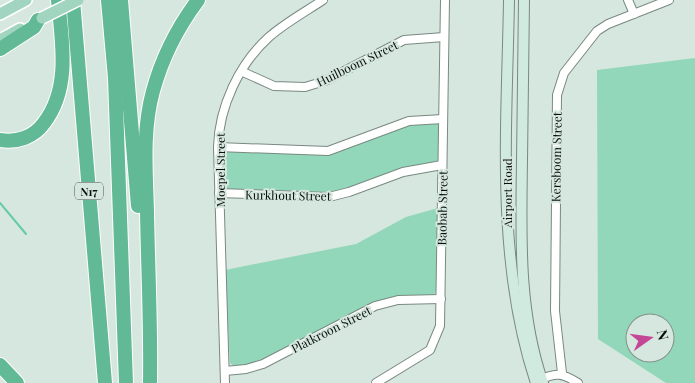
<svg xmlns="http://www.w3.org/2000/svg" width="695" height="383" font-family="'Playfair Display',serif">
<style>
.green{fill:#92d7b9;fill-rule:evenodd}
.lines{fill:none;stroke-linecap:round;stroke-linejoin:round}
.stream{stroke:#66caa3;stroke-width:2}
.minor-casing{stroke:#798981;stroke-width:10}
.secondary-casing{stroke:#798981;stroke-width:12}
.primary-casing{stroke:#fff;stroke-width:14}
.motorway-casing{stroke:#fff;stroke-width:16}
.minor{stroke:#fff;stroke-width:8}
.secondary{stroke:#d0eae0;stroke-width:10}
.primary{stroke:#a1d5c0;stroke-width:11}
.motorway{stroke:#62b996;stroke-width:14}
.primary-bridge-casing{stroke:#fff;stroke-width:14;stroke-linecap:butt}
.primary-bridge{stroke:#a1d5c0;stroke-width:11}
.labels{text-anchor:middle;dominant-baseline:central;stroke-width:4;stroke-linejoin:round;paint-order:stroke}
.shield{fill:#d6e7df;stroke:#46504b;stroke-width:1}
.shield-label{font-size:11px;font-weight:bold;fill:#090f0c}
.street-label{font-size:12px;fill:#090f0c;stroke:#d6e7df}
</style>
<rect width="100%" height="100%" fill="#d6e7df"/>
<g class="green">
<path d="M695 58V383H666L598 339 597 70ZM635 323H665V353H635Z"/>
<path d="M436 121 440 127V157L437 161 404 168 336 192 321 194 232 190 226 189C219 181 218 156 225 149L320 154 404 124Z"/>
<path d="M438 208V288L434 295 404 296 262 362 235 367 230 363 225 270 356 244 406 217Z"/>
</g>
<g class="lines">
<path class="stream" d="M0 203 26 234"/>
<defs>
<g id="minor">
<path d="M628 0 634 14"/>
<path d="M243 72 274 86 305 87 325 81 404 40 444 37"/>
<path d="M218 147 328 151 409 121 443 119"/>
<path d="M219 193 329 197 349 192 403 172 442 165"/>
<path d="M225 371 246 369 263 364 375 306 398 300 441 299"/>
<path d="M562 373 555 311 557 95 564 73 597 31 608 24 669 0"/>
<path d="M538 381C555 372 563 373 578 383"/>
<path d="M225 383 218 147C219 107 239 64 269 37 285 23 305 12 323 0"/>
<path d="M376 383 430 350 440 326 445 0"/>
</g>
<g id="secondary">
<path d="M509 0C507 128 495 260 536 383"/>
<path d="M524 0C523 53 523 107 522 160 521 235 518 311 543 383"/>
</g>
<g id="primary">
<path d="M0 14 26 0"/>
<path d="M0 40 20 29"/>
</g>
<g id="motorway">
<path d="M73 0 105 383"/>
<path d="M108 0 115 78 126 383"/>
<path d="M121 0 138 206"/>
<path d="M0 49 34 27 38 20"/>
<path d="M0 140C17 143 34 137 44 123 71 88 62 41 58 0"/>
<path d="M0 365 17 383"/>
<path d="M150 383C151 326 148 269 147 212 146 172 142 131 153 91 162 58 177 28 198 0"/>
</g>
</defs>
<use href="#minor" class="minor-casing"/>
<use href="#secondary" class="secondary-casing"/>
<use href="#primary" class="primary-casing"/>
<use href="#motorway" class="motorway-casing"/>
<use href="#minor" class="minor"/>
<use href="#secondary" class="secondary"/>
<use href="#primary" class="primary"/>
<use href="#motorway" class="motorway"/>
<defs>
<path id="primary-bridge" d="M42 18 78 0"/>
</defs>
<use href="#primary-bridge" class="primary-bridge-casing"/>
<use href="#primary-bridge" class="primary-bridge"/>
</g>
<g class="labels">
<rect class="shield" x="75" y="182.5" width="28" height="17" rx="4"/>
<g class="shield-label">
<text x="89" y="191">N17</text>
</g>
<g class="street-label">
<text transform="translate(357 63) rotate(-26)">Huilboom Street</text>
<text transform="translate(556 157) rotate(-89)">Kersboom Street</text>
<text transform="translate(220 170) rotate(-90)">Moepel Street</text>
<text transform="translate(507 193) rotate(-90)">Airport Road</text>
<text transform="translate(288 195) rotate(1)">Kurkhout Street</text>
<text transform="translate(442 208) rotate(-89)">Baobab Street</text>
<text transform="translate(331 329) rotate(-27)">Platkroon Street</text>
</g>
</g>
<g transform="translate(650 338) rotate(76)"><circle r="24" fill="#d6e7df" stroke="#84918b"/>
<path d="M0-4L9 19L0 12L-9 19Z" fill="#c44795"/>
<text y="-8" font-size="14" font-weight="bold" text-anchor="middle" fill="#090f0c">N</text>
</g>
</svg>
